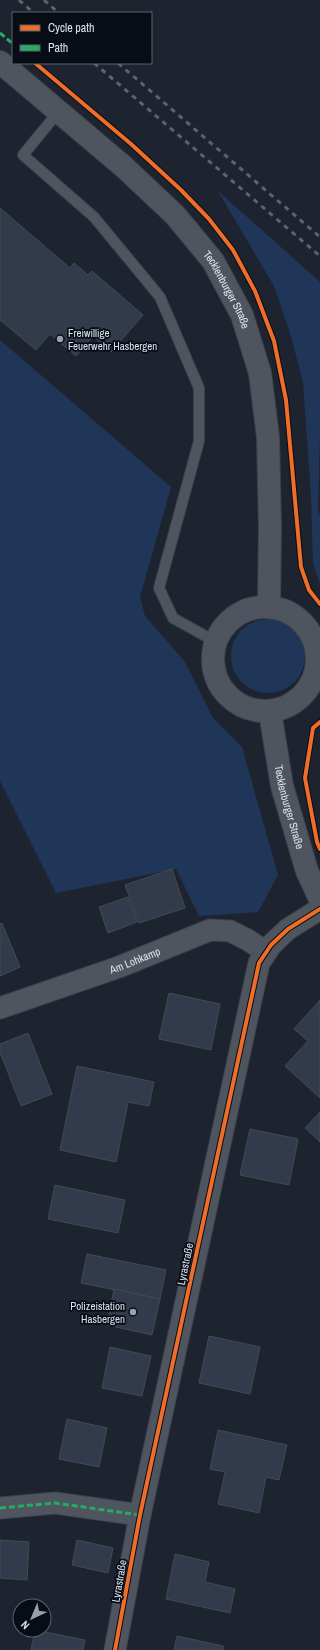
<svg xmlns="http://www.w3.org/2000/svg" width="320" height="1650" font-family="'Archivo Narrow',sans-serif">
<style>
.green{fill:#203659}
.building{fill:#313b4b;stroke:#444a53}
.lines{fill:none;stroke-linecap:round;stroke-linejoin:round}
.service-casing{stroke:#3c414a;stroke-width:12}
.minor-casing{stroke:#3c414a;stroke-width:23}
.tertiary-casing{stroke:#3c414a;stroke-width:24}
.service{stroke:#4f555e;stroke-width:10}
.minor{stroke:#4f555e;stroke-width:21}
.tertiary{stroke:#4f555e;stroke-width:22}
.rail{stroke:#5e626a;stroke-width:3;stroke-dasharray:5 5;stroke-linecap:butt}
.quiet{stroke:#26ab63;stroke-width:3;stroke-dasharray:6 3;stroke-linecap:butt}
.cycleway-casing{stroke:#070c15;stroke-width:6}
.cycleway{stroke:#ee6e29;stroke-width:4}
.poi-dot{fill:#99a0ac;stroke:#070c15;stroke-width:1.5}
.labels{text-anchor:middle;dominant-baseline:central;stroke-width:3.5;stroke-linejoin:round;paint-order:stroke}
.street-label{font-size:11px;fill:#dbe3f0;stroke:#070c15}
.poi-label{font-size:11px;fill:#dbe3f0;stroke:#070c15;text-anchor:start}
</style>
<rect width="100%" height="100%" fill="#1e242f"/>
<g class="green">
<path d="M218 191 320 282V435L318 509 320 516V584L313 564 311 495 303 382 290 333 274 286Z"/>
<path d="M0 340 171 487 140 597 145 616 185 662 213 718 242 747 278 875 258 912 199 916 176 869 56 893 0 781Z"/>
<circle cx="268" cy="656" r="37"/>
</g>
<g class="building">
<path d="M0 208 70 268 74 263 88 275 92 271 143 315 111 352 93 336 76 356 50 334 36 350 0 320Z"/>
<path d="M172 869 185 908 139 923 125 885Z"/>
<path d="M128 897 137 922 108 933 99 907Z"/>
<path d="M2 923 20 967 0 976V924Z"/>
<path d="M169 993 220 1004 211 1050 159 1039Z"/>
<path d="M320 1000V1098L285 1066 308 1041 294 1029Z"/>
<path d="M28 1033 52 1094 21 1106 0 1052V1044Z"/>
<path d="M77 1066 154 1082 149 1106 128 1102 116 1162 60 1150Z"/>
<path d="M320 1112V1142L305 1128Z"/>
<path d="M250 1129 298 1139 289 1185 240 1175Z"/>
<path d="M55 1185 125 1200 118 1233 48 1219Z"/>
<path d="M87 1254 166 1270 160 1299 81 1283Z"/>
<path d="M114 1289 160 1299 152 1335 107 1325Z"/>
<path d="M209 1336 260 1347 250 1394 199 1383Z"/>
<path d="M110 1347 151 1356 142 1396 102 1388Z"/>
<path d="M67 1419 107 1428 99 1467 59 1459Z"/>
<path d="M218 1430 287 1445 279 1480 266 1477 259 1513 218 1504 225 1472 210 1469Z"/>
<path d="M0 1540 29 1542 27 1580 0 1578Z"/>
<path d="M77 1540 113 1548 108 1573 72 1565Z"/>
<path d="M175 1554 209 1562 205 1582 235 1589 230 1613 166 1599Z"/>
<path d="M35 1630 85 1640 83 1650H31Z"/>
<path d="M177 1636 223 1646V1650H174Z"/>
</g>
<g class="lines">
<defs>
<path id="service" d="M59 111 23 155 94 217 160 297 199 388V441L159 588 173 618 216 642"/>
<g id="minor">
<path d="M315 673 320 674"/>
<path id="s1" d="M0 1008 119 967 210 930 230 931 248 940 266 952"/>
<path d="M0 1508 55 1503 140 1515"/>
<path d="M115 1650 140 1515 259 963 271 945 288 929 320 909"/>
</g>
<g id="tertiary">
<path id="s2" d="M0 62 124 167 175 215 213 261 242 315 260 373 268 437 270 527 269 607"/>
<circle cx="265" cy="659" r="52"/>
<path id="s3" d="M270 712 282 786 307 871 320 899"/>
</g>
</defs>
<use href="#service" class="service-casing"/>
<use href="#minor" class="minor-casing"/>
<use href="#tertiary" class="tertiary-casing"/>
<use href="#service" class="service"/>
<use href="#minor" class="minor"/>
<use href="#tertiary" class="tertiary"/>
<g class="rail">
<path d="M19 0 34 13"/>
<path d="M44 0 59 13"/>
<path d="M94 63 320 256"/>
<path d="M118 63 320 237"/>
</g>
<g class="quiet">
<path d="M0 33 13 44"/>
<path d="M0 1508 55 1503 140 1515"/>
</g>
<defs>
<g id="cycleway">
<path d="M35 63 131 144 181 190 209 219 233 250 255 291 274 341 286 400 301 567 309 590 320 604"/>
<path d="M320 722 313 728 305 778 317 842 320 849"/>
<path d="M115 1650 140 1515 259 963 271 945 288 929 320 909"/>
</g>
</defs>
<use href="#cycleway" class="cycleway-casing"/>
<use href="#cycleway" class="cycleway"/>
</g>
<g class="poi-dot">
<circle cx="60" cy="339" r="4"/>
<circle cx="133" cy="1312" r="4"/>
</g>
<g class="labels">
<g class="street-label">
<text stroke="none"><textPath href="#s2" startOffset="324">Tecklenburger Straße</textPath></text>
<text stroke="none"><textPath href="#s3" startOffset="97">Tecklenburger Straße</textPath></text>
<text stroke="none"><textPath href="#s1" startOffset="143">Am Lohkamp</textPath></text>
<text transform="translate(185 1264) rotate(-78)">Lyrastraße</text>
<text transform="translate(119 1581) rotate(-80)">Lyrastraße</text>
</g>
<g class="poi-label">
<text x="68" y="333">Freiwillige<tspan x="68" dy="13">Feuerwehr Hasbergen</tspan></text>
<text x="125" y="1306" text-anchor="end">Polizeistation<tspan x="125" dy="13">Hasbergen</tspan></text>
</g>
</g>
<rect x="12" y="12" width="140" height="52" fill="#070c15" stroke="#5c626d"/>
<rect x="20" y="25" width="20" height="6" fill="#ee6e29" stroke="#5c626d"/>
<text x="48" y="32" font-size="12" fill="#dbe3f0">Cycle path</text>
<rect x="20" y="45" width="20" height="6" fill="#26ab63" stroke="#5c626d"/>
<text x="48" y="52" font-size="12" fill="#dbe3f0">Path</text>
<g transform="translate(32 1618) rotate(224)"><circle r="19" fill="#070c15" stroke="#5c626d"/>
<path d="M0-3L7 15L0 10L-7 15Z" fill="#99a0ac"/>
<text y="-6" font-size="11" font-weight="bold" text-anchor="middle" fill="#dbe3f0">N</text>
</g>
</svg>
